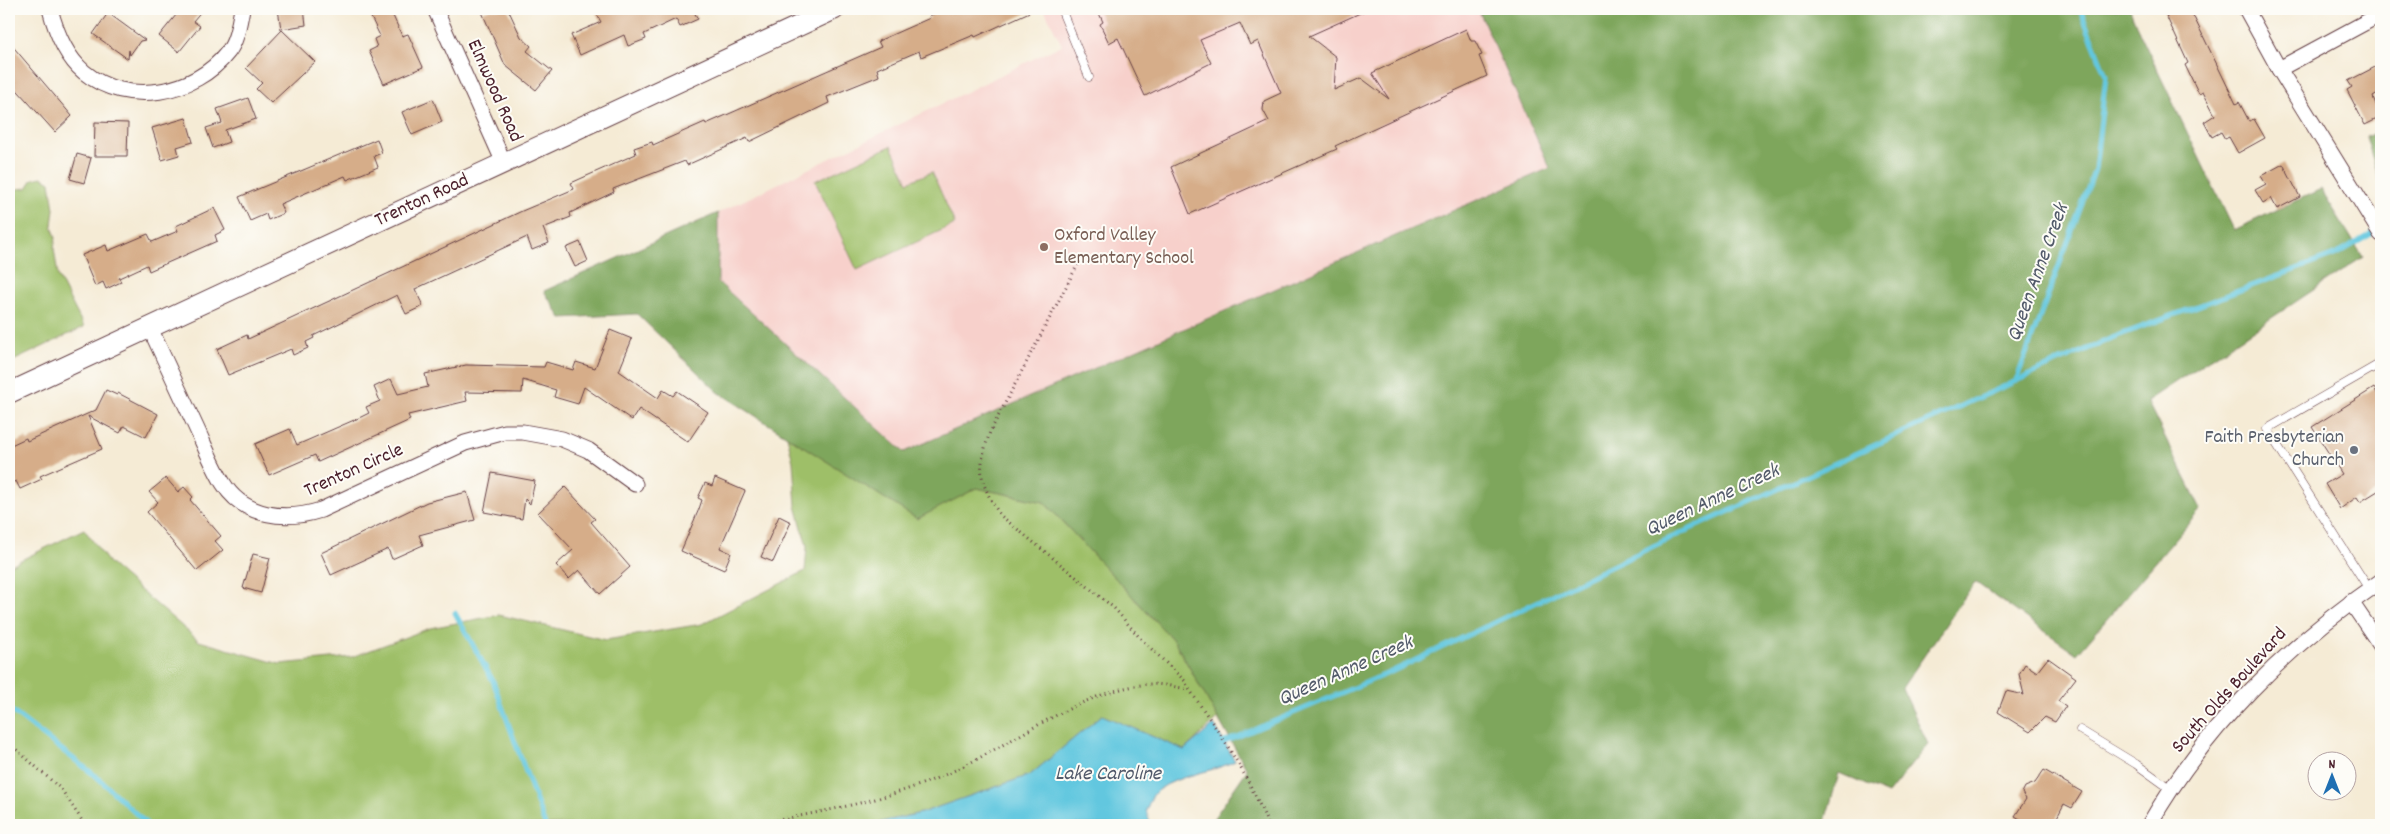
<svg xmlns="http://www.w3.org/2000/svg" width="2390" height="834" font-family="Dekko,sans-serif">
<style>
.built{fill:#f7d0cb}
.green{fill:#9ebf68;stroke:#746f4a}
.forest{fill:#7ea65c;stroke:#646244}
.water{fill:#62c7df;stroke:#567385}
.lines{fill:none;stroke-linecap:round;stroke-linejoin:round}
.stream{stroke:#62c7df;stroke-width:5}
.building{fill:#d6ad89}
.service-casing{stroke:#643e44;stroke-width:9}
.minor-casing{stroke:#643e44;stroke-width:17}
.secondary-casing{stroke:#643e44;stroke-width:22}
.path{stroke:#643e44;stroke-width:3;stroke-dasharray:1 4;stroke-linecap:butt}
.service{stroke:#fff;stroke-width:8}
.minor{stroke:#fff;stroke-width:15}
.secondary{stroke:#fff;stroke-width:20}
.education-dot{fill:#8d6e63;stroke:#fdfcf7;stroke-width:2}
.worship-dot{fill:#6b7280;stroke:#fdfcf7;stroke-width:2}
.labels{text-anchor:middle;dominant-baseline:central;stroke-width:4;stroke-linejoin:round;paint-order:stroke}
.street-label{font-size:20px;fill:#4a1f2b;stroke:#fdfcf7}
.education-label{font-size:20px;fill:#785e54;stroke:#fdfcf7;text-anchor:start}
.worship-label{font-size:20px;fill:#5b616d;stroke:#fdfcf7;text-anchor:end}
.water-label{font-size:21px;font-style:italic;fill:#525a6a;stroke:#fdfcf7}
</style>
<rect width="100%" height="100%" fill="#fdfcf7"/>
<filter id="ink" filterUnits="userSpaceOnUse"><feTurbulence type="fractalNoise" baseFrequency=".02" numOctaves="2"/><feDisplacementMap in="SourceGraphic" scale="10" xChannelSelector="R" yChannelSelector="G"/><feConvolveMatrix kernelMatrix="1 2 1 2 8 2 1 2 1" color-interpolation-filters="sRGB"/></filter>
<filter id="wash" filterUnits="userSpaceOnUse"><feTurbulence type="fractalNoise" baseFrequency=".0096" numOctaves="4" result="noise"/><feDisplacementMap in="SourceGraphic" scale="20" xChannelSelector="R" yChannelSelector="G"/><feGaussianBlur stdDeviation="1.12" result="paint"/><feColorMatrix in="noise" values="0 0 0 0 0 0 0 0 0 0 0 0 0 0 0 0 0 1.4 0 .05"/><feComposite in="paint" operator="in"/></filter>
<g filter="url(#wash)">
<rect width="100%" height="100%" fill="#f5ebd5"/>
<path class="built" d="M1044 9H1478L1550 168 904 452 718 282V213L1062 45Z"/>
<g class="green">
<path d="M891 146 908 182 932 172 955 224 857 270 815 181Z"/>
<path d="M42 177 50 182 54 209 52 225 56 238 54 248 58 276 84 327 9 363V190L27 188 33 179Z"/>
<path d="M787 436 917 518 977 488 1044 502 1175 642 1218 718 1184 750 1102 715 1030 775 921 813 868 825H9V566L84 529 109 563 199 641 280 664 352 657 430 628 499 615 606 640 702 624 805 571 807 546 796 506 793 462Z"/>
</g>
<g class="forest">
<path d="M1478 9H2130L2140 34 2234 230 2321 189 2363 257 2147 401 2201 509 2077 654 1975 582 1902 688 1928 744 1888 794 1839 773 1824 825H1209L1247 770 1175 642 1044 502 977 488 917 519 718 392 637 314 561 318 544 291 718 213V282L904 452 1550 168Z"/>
<path d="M2381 130V186L2366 137Z"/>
</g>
<path class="water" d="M1102 715 1184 750 1214 725 1235 761C1211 773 1180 774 1158 790 1152 794 1149 804 1146 810L1151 825H868L921 813 1030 775Z"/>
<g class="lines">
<g class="stream">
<path d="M2016 381 2112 338 2337 254 2376 231"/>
<path d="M455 613 493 681 545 825"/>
<path d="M9 709 97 777 148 825"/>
<path d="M1220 744 1391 672 1666 540 2016 381 2095 169 2106 76 2080 9"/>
</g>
</g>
<g id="blocks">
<g class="building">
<path d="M181 9H203L193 21 200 26 179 52 159 36Z"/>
<path d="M278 9H304L306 25 281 29Z"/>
<path d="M367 9H390L402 36 408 34 423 67 384 84 369 51 377 47 374 39 380 36Z"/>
<path d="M490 9H508L521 37 531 46 527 51 552 71 536 90 505 65 482 12Z"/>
<path d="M594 9H701L694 12 698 19 680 27 676 19 644 34 646 39 628 46 624 35 580 55 571 35 601 22Z"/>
<path d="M945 9H1036L975 37 974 35 921 57 919 51 877 69 879 76 827 97 829 103 749 142 747 138 687 165 685 161 613 189 614 192 570 213 571 217 543 228 549 243 532 250 527 237 415 289 423 306 406 314 397 295 313 336 314 338 306 342 308 348 293 355 291 349 228 375 217 349 247 335 248 339 522 211 574 189 571 183 636 154 634 148 652 142 653 145 705 122 706 124 881 47 878 41 930 18 929 16Z"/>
<path d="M1097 9H1369L1309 36 1336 57 1334 90 1361 78 1389 99 1372 73 1466 29 1471 41H1475L1482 55 1479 56 1487 76 1335 146 1337 149 1190 214 1171 167 1269 121 1263 110 1264 101 1281 93 1258 41 1250 45 1240 23 1200 40 1211 63 1145 96 1118 38 1109 43 1100 24 1103 22Z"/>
<path d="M2163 9H2190L2236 104 2239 102 2249 121 2254 119 2265 138 2238 153 2229 137 2225 139 2221 132 2212 137 2204 122 2215 115 2203 92 2199 94 2185 65 2188 63Z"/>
<path d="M108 13 145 40 140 41 130 55 129 50 128 59 93 34Z"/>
<path d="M282 30 315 62 271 103 256 89 262 83 246 68Z"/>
<path d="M9 42 72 116 55 132 9 81Z"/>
<path d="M2381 64V92L2373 97 2381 117 2365 125 2347 90 2352 87 2348 81Z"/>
<path d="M248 98 256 119 225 130 229 142 213 148 206 128 222 123 217 109Z"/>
<path d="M433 99 442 122 412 135 402 112Z"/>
<path d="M186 118 193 142 177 147 179 155 162 160 152 128Z"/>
<path d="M95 122 128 123 127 156H94Z"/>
<path d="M377 139 382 153 374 156 378 167 347 180 345 176 280 204 284 213 268 220 266 214 250 221 239 197Z"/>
<path d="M77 154 91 158 84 183 70 179Z"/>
<path d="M2283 164 2300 197 2277 209 2271 198 2263 203 2255 190 2266 184 2261 176Z"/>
<path d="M214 208 225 230 215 235 217 241 149 271 147 265 119 278 121 282 106 289 103 282 95 286 82 255 106 245 108 251 148 234 152 242 178 231 176 226Z"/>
<path d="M580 242 588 261 575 267 566 248Z"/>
<path d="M610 330 632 339 619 371 658 398 663 390 673 396 677 391 708 412 688 442 639 409 632 420 584 387 578 404 554 397 556 390 523 380 522 393 465 392 467 401 408 415 410 420 318 462 315 455 269 475 255 444 290 429 297 445 361 417 369 413 366 407 380 401 374 387 391 379 398 394 428 387 425 374 466 365 544 367 546 362 573 370 576 362 595 368Z"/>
<path d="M2374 388 2381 400V489L2360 502 2357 497 2340 509 2325 484 2342 474 2312 427Z"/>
<path d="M106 390 117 395 118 393 158 414 146 437 124 426 120 433 88 416 102 449 40 476 42 479 20 489 16 481 9 484V446L26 438 27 441 96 410Z"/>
<path d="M492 473 535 481 530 504 525 499 522 519 484 512Z"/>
<path d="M166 478 178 492 184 487 193 497 190 500 221 536 215 541 223 550 197 571 147 512 158 502 149 492Z"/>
<path d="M715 478 745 491 720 548 731 553 724 570 681 551 699 509 702 500 698 498 705 483 712 486Z"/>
<path d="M565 487 595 519 591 522 630 567 600 594 579 570 569 579 556 565 573 550 538 513Z"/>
<path d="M467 492 475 520 419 535 423 545 392 559 388 549 331 575 321 553 427 502Z"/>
<path d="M779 516 791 522 773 562 761 557Z"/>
<path d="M253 554 270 558 261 593 243 588Z"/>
<path d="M2048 658 2076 678 2058 701 2066 706 2055 722 2045 717 2030 732 1998 712 2006 691 2024 695 2019 674 2025 664 2037 672Z"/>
<path d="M2044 770 2082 792 2072 808 2064 804 2053 825H2030L2015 816 2026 799 2022 793 2025 787 2035 783Z"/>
</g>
</g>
</g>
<g filter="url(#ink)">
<use href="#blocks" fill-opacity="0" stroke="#643e44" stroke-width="1"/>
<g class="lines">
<defs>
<g id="service">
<path d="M1061 9 1089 77"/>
<path d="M2369 589 2267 429 2381 363"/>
<path d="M2080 730 2136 764 2172 790"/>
</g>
<g id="minor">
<path d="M50 9C56 32 65 56 84 72 126 107 195 95 228 52 237 41 239 23 242 9"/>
<path d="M435 9 504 163"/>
<path d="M2246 9 2279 69 2381 234"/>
<path d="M2279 69 2381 14"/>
<path d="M150 328C165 360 180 393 195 425 204 444 212 465 223 483 244 518 287 521 321 510L465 443 505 432H523L562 439 588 450 635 484"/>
<path d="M2351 602 2381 646"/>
<path d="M2149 825C2205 727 2288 645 2381 581"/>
</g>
<path id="secondary" d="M9 393 835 9"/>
</defs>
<use href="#service" class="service-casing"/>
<use href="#minor" class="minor-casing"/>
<use href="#secondary" class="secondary-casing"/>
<g class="path">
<path d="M1080 260 990 432C977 470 978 480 1000 515L1114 608 1141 639 1185 681 1189 689"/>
<path d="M9 743 61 789 85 825"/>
<path d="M752 825C815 813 882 802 942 776 1004 750 1074 694 1141 685 1157 682 1173 687 1189 689 1219 732 1249 775 1268 825"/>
</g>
<use href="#service" class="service"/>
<use href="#minor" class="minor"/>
<use href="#secondary" class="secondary"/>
</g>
</g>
<circle class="education-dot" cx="1044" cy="247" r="5"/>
<circle class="worship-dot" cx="2354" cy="450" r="5"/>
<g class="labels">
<g class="street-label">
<text transform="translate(494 91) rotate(66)">Elmwood Road</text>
<text transform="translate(422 201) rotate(-25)">Trenton Road</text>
<text transform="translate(354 471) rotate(-24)">Trenton Circle</text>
<text transform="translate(2230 691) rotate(-48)">South Olds Boulevard</text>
</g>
<g class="education-label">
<text x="1054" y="236">Oxford Valley<tspan x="1054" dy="23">Elementary School</tspan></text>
</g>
<g class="worship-label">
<text x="2344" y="438">Faith Presbyterian<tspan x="2344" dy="23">Church</tspan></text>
</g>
<g class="water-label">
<text transform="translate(2039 273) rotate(-70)">Queen Anne Creek</text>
<text transform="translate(1713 501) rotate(-25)">Queen Anne Creek</text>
<text transform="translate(1346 672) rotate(-24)">Queen Anne Creek</text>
<text x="1108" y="775">Lake Caroline</text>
</g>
</g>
<rect width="2390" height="834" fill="none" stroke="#fdfcf7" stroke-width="30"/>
<g transform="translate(2332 776)"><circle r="24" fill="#fdfcf7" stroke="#b5a4a5"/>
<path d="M0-4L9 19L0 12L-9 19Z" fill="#1f6fb2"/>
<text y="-8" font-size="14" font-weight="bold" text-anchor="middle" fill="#4a1f2b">N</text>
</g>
</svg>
